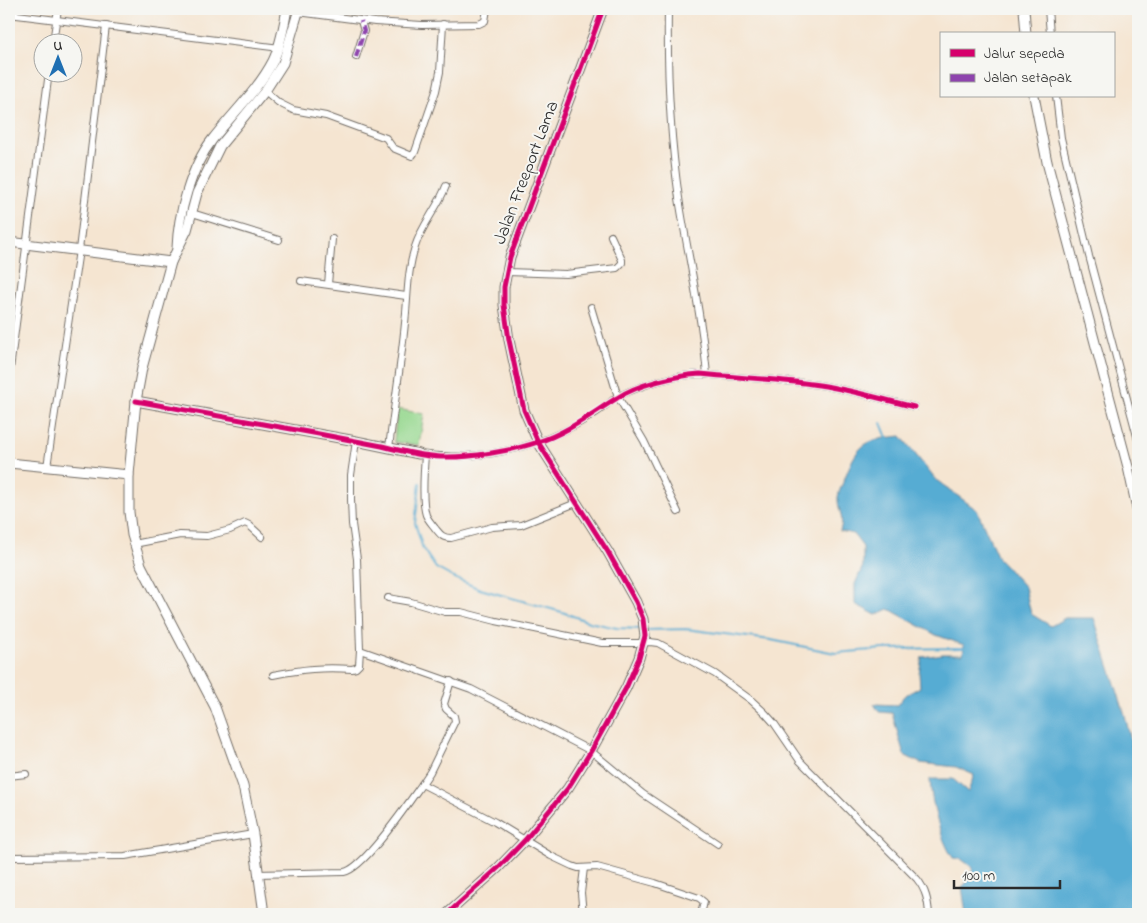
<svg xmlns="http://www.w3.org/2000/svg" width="1147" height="923" font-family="'Indie Flower',sans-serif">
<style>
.green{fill:#96d88f;stroke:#60825d}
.water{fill:#56acd3;stroke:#406c7f}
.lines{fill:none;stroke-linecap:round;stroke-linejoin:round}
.stream{stroke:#56acd3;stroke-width:2}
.street-casing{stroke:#726c65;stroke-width:8}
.secondary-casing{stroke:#726c65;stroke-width:11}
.street{stroke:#fff;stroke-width:6}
.secondary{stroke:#fff;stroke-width:9}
.quiet{stroke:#8e44ad;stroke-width:4;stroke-dasharray:8 4;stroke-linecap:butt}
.cycleway-casing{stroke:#f6f6f2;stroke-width:8}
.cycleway{stroke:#d6006c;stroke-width:5}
.labels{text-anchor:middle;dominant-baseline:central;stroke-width:4;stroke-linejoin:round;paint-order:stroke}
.street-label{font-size:18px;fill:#2b2b2b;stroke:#f6f6f2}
</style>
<rect width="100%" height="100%" fill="#f6f6f2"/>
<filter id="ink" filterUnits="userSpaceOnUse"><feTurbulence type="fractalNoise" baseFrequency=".02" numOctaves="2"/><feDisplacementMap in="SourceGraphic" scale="10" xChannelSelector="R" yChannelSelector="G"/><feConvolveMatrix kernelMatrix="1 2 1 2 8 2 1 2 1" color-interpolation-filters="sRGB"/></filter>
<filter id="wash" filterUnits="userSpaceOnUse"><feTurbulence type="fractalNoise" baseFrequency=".0096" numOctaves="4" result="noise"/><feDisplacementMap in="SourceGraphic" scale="20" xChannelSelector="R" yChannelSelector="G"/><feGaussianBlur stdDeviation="1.12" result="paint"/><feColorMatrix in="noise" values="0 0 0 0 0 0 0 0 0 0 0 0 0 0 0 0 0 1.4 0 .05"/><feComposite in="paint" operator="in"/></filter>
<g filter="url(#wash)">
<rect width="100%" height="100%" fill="#f5e5d1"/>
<path class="green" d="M397 409 424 414 419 445 394 442Z"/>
<path class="water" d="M901 436 935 479 977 510 998 558 1025 587 1031 614 1051 626 1065 618H1094L1125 715 1138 773V914H966L962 887 970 879 973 868 961 859 953 858C940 839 931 802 930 779H953L968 792 974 775 956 767 920 763 904 755 892 713 879 712 874 704 897 705 904 696 920 687 919 673 922 657 943 654H963L964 645 936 635 889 609 876 615 855 604V584L863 566V547L853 534 840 531C845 516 837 509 838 497 839 490 844 481 846 475 859 441 867 440 901 436Z"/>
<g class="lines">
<g class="stream">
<path d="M881 423 888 440"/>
<path d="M420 483 415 523 423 549 436 568 454 578 480 589 562 612 589 622 617 628 642 629"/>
<path d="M647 630 686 629 771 640 835 653 884 649 965 648"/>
</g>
</g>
</g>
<g filter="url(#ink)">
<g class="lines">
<defs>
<g id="street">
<path d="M668 9C667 72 670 136 679 198 688 257 702 315 707 375"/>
<path d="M1048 9 1050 34"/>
<path d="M298 12 375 22 422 25 479 24 485 21 487 9"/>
<path d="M9 14 280 48"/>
<path d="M53 42 58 9"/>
<path d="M356 57 364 31 361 21"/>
<path d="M265 91 279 103 293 110 326 116 386 138 393 148 412 156 415 152 436 91 440 72 443 24"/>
<path d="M1056 96 1061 138 1089 256 1138 440"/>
<path d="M192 213 279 240"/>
<path d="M507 272 566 274 617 268 622 263V260L611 236"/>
<path d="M301 281 406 296"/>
<path d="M328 284 332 239"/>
<path d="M591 307 618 397 644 441 678 512"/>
<path d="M9 377 49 72"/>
<path d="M389 448C394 406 401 364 405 323 408 297 407 272 415 247 422 224 438 208 446 186"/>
<path d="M419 454C466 461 522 452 564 431 574 426 585 420 594 414 603 409 610 401 619 396 644 384 672 376 700 374 740 378 780 379 819 385 851 390 882 399 914 407"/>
<path d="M425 455C424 468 422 503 426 515 428 520 432 524 435 528 440 534 442 538 451 538L492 527 521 525 576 503"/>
<path d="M47 467 79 250 106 26"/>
<path d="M134 544 180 535 207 536 230 530 245 523 249 525 262 537"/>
<path d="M388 598 411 602 445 612H461L496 621 602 643H642L650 642 658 643 715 674 751 700 765 713 774 723 800 761 917 879C926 890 928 901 929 914"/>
<path d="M360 650 471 689 591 751 643 794 718 844"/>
<path d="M273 675C303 669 322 667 352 669L356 668 359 665 360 650 357 559 352 524 351 500V475L356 441"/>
<path d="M9 776 26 774"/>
<path d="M422 784 430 772 455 721 454 716 446 709 444 704 451 681"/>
<path d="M9 857 125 856 253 834"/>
<path d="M257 874 344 872C364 869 409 802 422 784L495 822 551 856 572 866 578 868 597 867 655 883 699 898 704 902 701 914"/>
<path d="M583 914 581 893 584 868"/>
</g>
<g id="secondary">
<path d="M1024 9 1026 34"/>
<path d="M1034 96 1047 162 1128 467 1138 513"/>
<path d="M9 242 171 262"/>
<path d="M177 248C178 215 191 167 212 140 232 114 258 90 273 61 281 45 284 25 287 9"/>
<path d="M136 401 356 441 419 454"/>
<path d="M9 463 129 475"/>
<path d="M264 914 253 834 243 786 215 707 141 565 132 535 129 512V475L136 401 142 368 171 262 187 230 197 193 220 146 265 91 283 63 299 9"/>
<path d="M447 914 498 868 525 840 568 788 591 751 626 688 639 658 645 636 643 619 636 602 608 552 538 442 524 410 509 340 504 305V287L510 257 603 9"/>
</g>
</defs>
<use href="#street" class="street-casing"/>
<use href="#secondary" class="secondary-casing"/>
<use href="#street" class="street"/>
<use href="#secondary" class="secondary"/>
<path class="quiet" d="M356 57 364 31 361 21"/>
<defs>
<g id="cycleway">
<path d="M136 401C197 412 258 423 319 434 340 438 361 442 382 446 401 451 421 456 441 457 469 458 512 451 538 442 567 433 591 414 617 398 638 384 675 376 700 374 740 378 780 379 819 385 851 390 882 399 914 407"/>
<path d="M447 914 498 868 525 840 568 788 591 751 626 688 639 658 645 636 643 619 636 602 608 552 538 442 524 410 509 340 504 305V287L510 257 603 9"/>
</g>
</defs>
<use href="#cycleway" class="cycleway-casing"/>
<use href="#cycleway" class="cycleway"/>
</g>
</g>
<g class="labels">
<g class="street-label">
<text transform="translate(527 173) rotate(-69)">Jalan Freeport Lama</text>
</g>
</g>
<rect width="1147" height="923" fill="none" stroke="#f6f6f2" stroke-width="30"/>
<rect x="940" y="32" width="175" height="65" fill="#f6f6f2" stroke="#a5a5a2"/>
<rect x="950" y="49" width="25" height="8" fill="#d6006c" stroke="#a5a5a2"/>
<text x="984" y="58" font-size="15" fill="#2b2b2b">Jalur sepeda</text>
<rect x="950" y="74" width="25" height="8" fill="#8e44ad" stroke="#a5a5a2"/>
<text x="984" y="82" font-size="15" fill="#2b2b2b">Jalan setapak</text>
<g transform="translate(58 58)"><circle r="24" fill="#f6f6f2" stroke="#a5a5a2"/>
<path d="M0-4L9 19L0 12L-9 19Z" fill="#1f6fb2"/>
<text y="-8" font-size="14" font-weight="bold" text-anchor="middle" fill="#2b2b2b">U</text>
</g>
<path d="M954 880v8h106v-8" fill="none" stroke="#2b2b2b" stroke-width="2.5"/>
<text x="962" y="880" font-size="15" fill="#2b2b2b" stroke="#f6f6f2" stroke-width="4" paint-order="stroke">100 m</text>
</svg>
